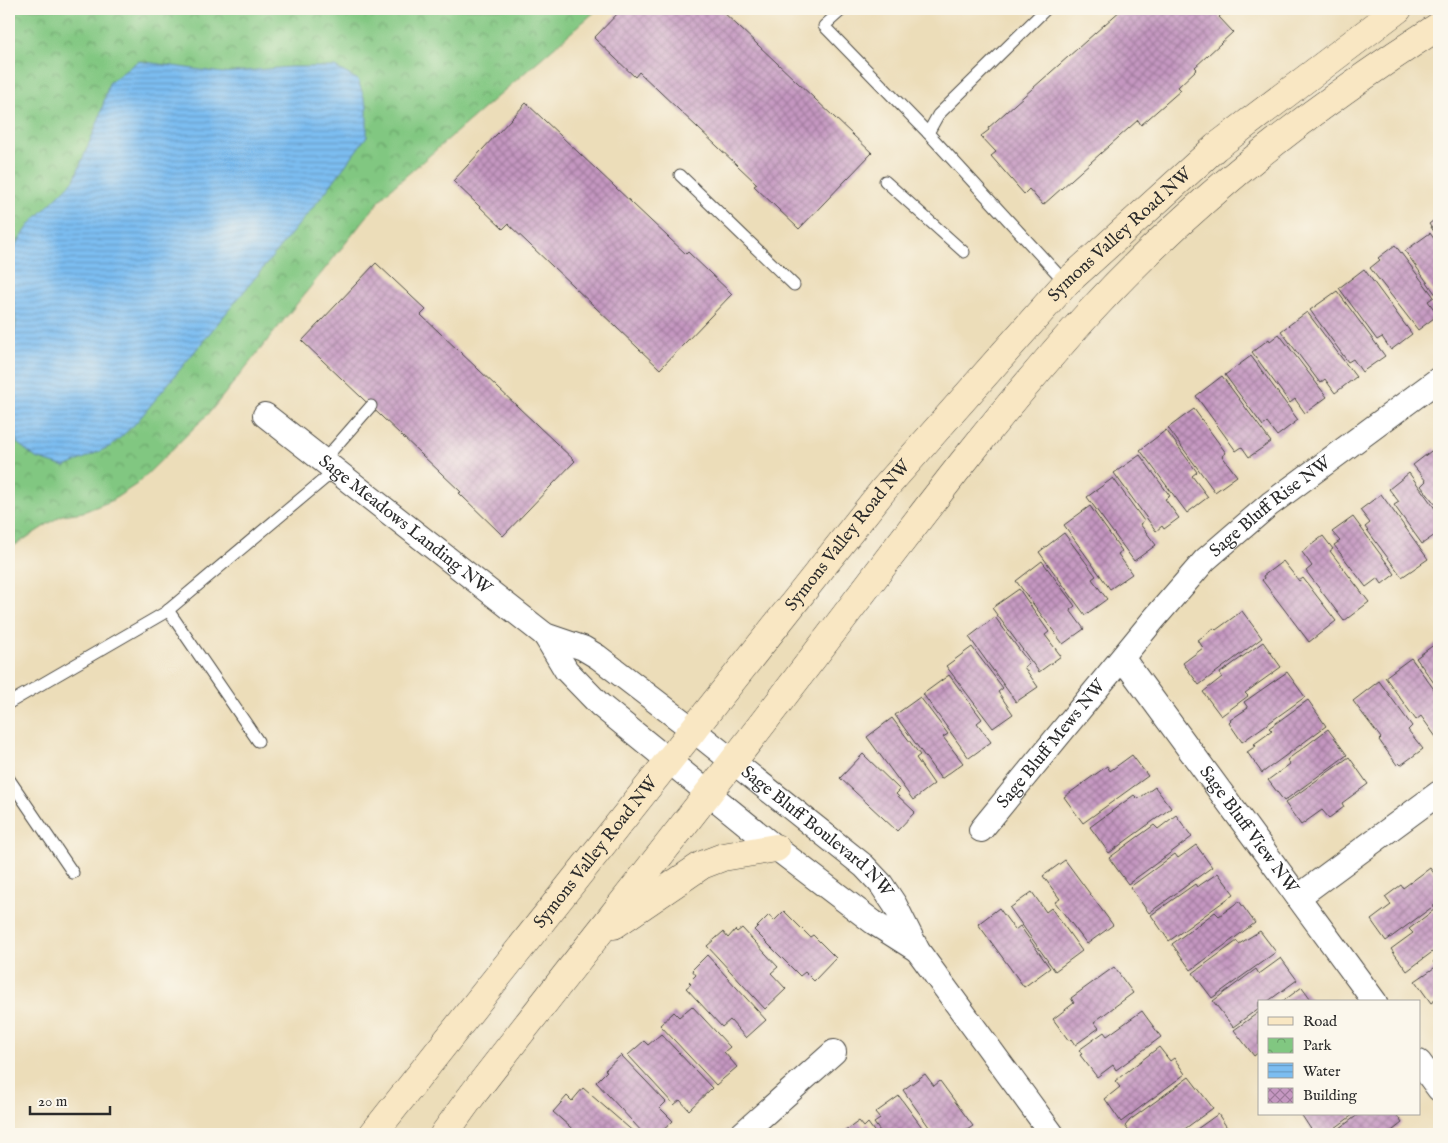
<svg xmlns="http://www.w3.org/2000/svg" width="1448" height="1143" font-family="'IM FELL English',serif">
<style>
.park{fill:url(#park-crowns);stroke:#567956}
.water{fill:url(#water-rules);stroke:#54748e}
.building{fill:url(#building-cross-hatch)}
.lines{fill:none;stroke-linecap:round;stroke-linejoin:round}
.lane-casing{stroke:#484640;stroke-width:13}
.street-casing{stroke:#484640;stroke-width:26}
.secondary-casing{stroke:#484640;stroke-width:29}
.lane{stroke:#fff;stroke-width:11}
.street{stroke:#fff;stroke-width:24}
.secondary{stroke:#f9e7c3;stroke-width:28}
.labels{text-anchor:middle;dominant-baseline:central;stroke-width:4;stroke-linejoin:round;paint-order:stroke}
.street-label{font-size:18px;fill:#2b2b2b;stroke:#fbf7ec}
</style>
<defs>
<pattern id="park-crowns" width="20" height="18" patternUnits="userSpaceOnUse" patternTransform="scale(1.25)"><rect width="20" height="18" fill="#81c781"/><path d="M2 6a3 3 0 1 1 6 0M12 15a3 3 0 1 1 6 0" fill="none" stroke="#6aa26a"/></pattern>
<pattern id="water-rules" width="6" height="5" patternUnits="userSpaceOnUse" patternTransform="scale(1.25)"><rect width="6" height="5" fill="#7cbdf1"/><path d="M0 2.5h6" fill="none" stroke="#669ac3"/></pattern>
<pattern id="building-cross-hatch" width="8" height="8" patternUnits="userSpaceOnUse" patternTransform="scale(1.25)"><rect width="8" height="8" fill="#c597c1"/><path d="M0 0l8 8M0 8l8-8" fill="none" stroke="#a07b9d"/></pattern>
</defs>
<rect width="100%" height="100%" fill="#fbf7ec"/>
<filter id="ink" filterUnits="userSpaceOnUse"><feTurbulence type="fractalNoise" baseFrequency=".02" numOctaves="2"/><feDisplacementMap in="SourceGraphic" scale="10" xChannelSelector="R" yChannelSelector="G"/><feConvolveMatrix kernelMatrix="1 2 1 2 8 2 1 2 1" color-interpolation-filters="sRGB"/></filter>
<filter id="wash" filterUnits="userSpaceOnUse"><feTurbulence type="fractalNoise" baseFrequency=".0096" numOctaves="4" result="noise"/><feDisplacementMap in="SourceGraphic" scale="20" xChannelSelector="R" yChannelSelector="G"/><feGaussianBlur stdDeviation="1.12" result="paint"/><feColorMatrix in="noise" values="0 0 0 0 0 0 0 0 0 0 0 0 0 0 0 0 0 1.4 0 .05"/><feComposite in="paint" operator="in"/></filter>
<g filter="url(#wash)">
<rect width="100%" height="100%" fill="#ecddb9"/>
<path class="park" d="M9 9H598L385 194 210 412 137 484 111 501 83 512 62 515 9 549Z"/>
<path class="water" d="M138 61 222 73 290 67H335L358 80 367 106V136L327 190 136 423 111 446 65 467 36 458 17 443 9 407V372L16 323 11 278 13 249 31 223 74 180 99 119 109 83Z"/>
<g id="blocks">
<g class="building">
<path d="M622 9H720L872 153 799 229 754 186 757 184 639 72 635 77 594 38Z"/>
<path d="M1122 9H1219L1223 13 1219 17 1233 32 1195 67 1197 69 1178 87 1181 90 1141 125 1138 120 1043 205 1029 189 1024 194 991 156 996 152 981 136 989 130 988 128Z"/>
<path d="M526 103 686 254 688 252 732 294 660 369 508 224 503 229 453 181Z"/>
<path d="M1439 212V239L1429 224 1438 217 1436 214Z"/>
<path d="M1430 233 1439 246V299L1405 251Z"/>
<path d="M1395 245 1434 297 1428 301 1438 315 1418 330 1370 268 1380 260 1378 258Z"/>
<path d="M376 263 426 310 421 315 575 461 503 536 459 493 461 492 302 341Z"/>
<path d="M1364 269 1412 334 1391 350 1382 337 1377 340 1339 288Z"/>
<path d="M1337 291 1385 356 1362 372 1353 359 1348 362 1310 310Z"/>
<path d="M1307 312 1356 377 1335 393 1325 379 1320 383 1281 331Z"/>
<path d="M1279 334 1327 397 1305 413 1295 399 1290 403 1252 352 1269 339 1270 341Z"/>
<path d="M1251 356 1298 420 1277 436 1267 423 1263 426 1225 375Z"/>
<path d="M1222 376 1271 442 1249 457 1242 447 1236 451 1196 396Z"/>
<path d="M1194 409 1226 453 1222 456 1237 476 1215 492 1168 428Z"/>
<path d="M1166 430 1197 472 1192 476 1208 497 1187 513 1140 450Z"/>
<path d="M1435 448 1439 454V509L1421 486 1426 481 1413 465Z"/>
<path d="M1140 455 1170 496 1165 499 1179 518 1164 529 1162 526 1156 531 1114 473Z"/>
<path d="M1409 473 1439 514V541L1435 535 1422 544 1394 505 1399 502 1389 489Z"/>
<path d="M1113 478 1144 521 1140 524 1156 545 1134 561 1087 497Z"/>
<path d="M1381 494 1428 559 1402 577 1365 527 1370 523 1360 510Z"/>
<path d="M1090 506 1122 551 1118 554 1132 574 1110 589 1064 525Z"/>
<path d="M1353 517 1395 574 1382 584 1378 578 1366 587 1334 545 1340 541 1332 532Z"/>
<path d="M1064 533 1096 576 1092 579 1107 599 1085 615 1039 552Z"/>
<path d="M1323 536 1333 549 1330 551 1369 602 1344 621 1306 571 1312 566 1302 552Z"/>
<path d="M1042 561 1075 606 1070 610 1084 629 1063 644 1016 581Z"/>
<path d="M1283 561 1299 581 1303 578 1336 621 1309 642 1262 580 1264 578 1263 576Z"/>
<path d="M1019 589 1049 632 1045 635 1061 656 1039 672 992 608Z"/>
<path d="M1242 611 1262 638 1199 685 1183 663 1203 648 1198 640 1214 628 1216 630Z"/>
<path d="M995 617 1029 663 1024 667 1038 687 1016 702 969 637Z"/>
<path d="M1439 641V690L1416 658Z"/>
<path d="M1263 642 1281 667 1245 693 1248 696 1221 716 1203 692 1222 677 1220 673Z"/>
<path d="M972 647 1003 688 998 692 1013 714 993 728 946 666Z"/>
<path d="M1411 658 1439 696V734L1436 737 1421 716 1416 720 1385 677Z"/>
<path d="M1287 672 1305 697 1242 742 1229 723 1231 721 1230 720 1248 708 1244 702Z"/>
<path d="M949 675 982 719 977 723 991 742 969 758 923 694Z"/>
<path d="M1379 681 1412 726 1408 730 1423 749 1401 765 1399 763 1397 765 1379 740 1381 738 1353 701Z"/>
<path d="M920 697 948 734 943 737 963 763 941 779 895 715Z"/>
<path d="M1308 700 1326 726 1262 773 1247 752 1256 746 1254 744 1272 731 1269 728Z"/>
<path d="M892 718 920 755 916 758 934 784 913 800 867 737Z"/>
<path d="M1328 729 1347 755 1284 801 1268 780 1290 764 1287 760Z"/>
<path d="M863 754 900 790 896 794 915 812 897 831 840 778Z"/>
<path d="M1132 755 1148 776 1083 823 1064 797 1107 766 1110 771Z"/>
<path d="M1349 757 1368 784 1342 803 1344 807 1329 818 1322 810 1301 825 1285 803Z"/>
<path d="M1155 787 1171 808 1109 853 1090 827 1134 795 1138 799Z"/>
<path d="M1176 815 1192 837 1128 884 1109 858 1154 825 1158 829Z"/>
<path d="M1196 845 1212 867 1149 913 1130 887 1175 854 1178 858Z"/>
<path d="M1065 860 1113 925 1087 944 1055 902 1060 899 1043 876Z"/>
<path d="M1430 868 1439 880V902L1386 941 1371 920 1391 905 1385 897 1401 885 1403 888Z"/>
<path d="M1218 873 1234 894 1169 941 1151 915 1195 884 1197 887Z"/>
<path d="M1032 892 1046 912 1051 908 1082 951 1055 971 1010 908Z"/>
<path d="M1239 901 1255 923 1191 970 1172 944 1215 912 1219 916Z"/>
<path d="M1439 906V947L1407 971 1391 949 1413 933 1409 929Z"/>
<path d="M999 908 1015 930 1020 926 1050 968 1024 987 978 924Z"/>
<path d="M784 911 810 937 813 935 836 958 814 981 805 972 800 976 754 930 769 915 774 921Z"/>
<path d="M742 928 778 967 771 973 786 989 765 1009 707 946 723 932 728 938 735 930 737 932Z"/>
<path d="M1260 931 1276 952 1212 998 1193 973 1237 941 1239 944Z"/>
<path d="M707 955 766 1020 746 1038 730 1020 722 1027 686 988 691 984 689 982 696 975 692 970Z"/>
<path d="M1439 957V997L1431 1003 1415 981 1437 966 1433 962Z"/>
<path d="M1281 958 1297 980 1267 1002H1259V1008L1233 1027 1213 1001 1256 969 1259 974Z"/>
<path d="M1114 967 1133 993 1094 1022 1099 1028 1075 1045 1071 1039 1069 1041 1053 1019 1074 1003 1071 998Z"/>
<path d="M1302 987 1313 1002H1282Z"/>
<path d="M692 1006 730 1047 724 1052 737 1067 716 1085 660 1025 674 1012 679 1017Z"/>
<path d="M1142 1011 1161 1037 1116 1070 1113 1065 1097 1077 1080 1055 1082 1054 1079 1050 1104 1032 1107 1036Z"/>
<path d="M1259 1012V1052L1254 1056 1234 1030Z"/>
<path d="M661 1034 712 1088 689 1110 680 1100 674 1105 628 1055 644 1041 648 1045Z"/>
<path d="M1159 1047 1170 1061 1174 1058 1185 1074 1121 1122 1105 1099 1120 1087 1115 1081Z"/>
<path d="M621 1055 666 1102 660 1108 673 1121 659 1134H644L596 1082 607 1071 605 1070Z"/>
<path d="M925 1074 934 1086 940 1081 973 1126 961 1134H934L903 1090Z"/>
<path d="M1189 1077 1213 1108 1178 1134H1131L1125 1126 1130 1120Z"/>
<path d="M583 1088 636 1134H578L553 1112 567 1096 572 1101Z"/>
<path d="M899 1096 927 1134H882L874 1123 880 1119 875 1113Z"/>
<path d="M1218 1114 1230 1132 1229 1133 1230 1134H1190Z"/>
<path d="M1301 1114H1354L1327 1134H1314Z"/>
<path d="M1359 1114H1396L1402 1123 1388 1134H1332Z"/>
<path d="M859 1121 864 1127 868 1123 876 1134H841Z"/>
</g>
</g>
</g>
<g filter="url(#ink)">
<use href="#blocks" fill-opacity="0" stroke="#484640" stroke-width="1"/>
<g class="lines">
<defs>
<g id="lane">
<path d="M843 9 824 26 928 133 1066 283"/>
<path d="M928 133 938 115 1046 9"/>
<path d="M680 175 794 285"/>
<path d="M885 181 964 252"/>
<path d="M323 461 371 406"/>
<path d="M168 610 258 741"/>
<path d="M9 703 166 612 335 470"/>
<path d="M9 779 73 873"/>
</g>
<g id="street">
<path id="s1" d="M265 415 545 635 583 648 598 657 692 729 864 866 881 884 895 905 918 951 1052 1134"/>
<path d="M545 635 566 670 600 705 776 848 873 922 917 950"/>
<path id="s2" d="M1123 659 1375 1002"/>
<path id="s3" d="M981 830 1153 620 1205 560 1270 504 1439 379"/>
<path d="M1298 897 1439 793"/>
<path d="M1419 1062 1439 1089"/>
<path d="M742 1134 834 1052"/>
</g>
<g id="secondary">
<path d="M614 925 702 865 723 857 776 848"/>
<path id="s4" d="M373 1134 884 489 1066 283 1216 147 1398 9"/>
<path d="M444 1134 470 1098C576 961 684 826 789 689 887 562 981 431 1090 312 1192 201 1313 107 1439 26"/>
</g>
</defs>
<use href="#lane" class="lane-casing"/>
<use href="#street" class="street-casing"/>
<use href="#secondary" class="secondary-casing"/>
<use href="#lane" class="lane"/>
<use href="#street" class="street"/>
<use href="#secondary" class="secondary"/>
</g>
</g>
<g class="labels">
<g class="street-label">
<text stroke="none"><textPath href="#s4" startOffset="1170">Symons Valley Road NW</textPath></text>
<text stroke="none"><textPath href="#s3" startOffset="435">Sage Bluff Rise NW</textPath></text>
<text stroke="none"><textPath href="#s1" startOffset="178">Sage Meadows Landing NW</textPath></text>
<text stroke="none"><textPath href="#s4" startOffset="764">Symons Valley Road NW</textPath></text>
<text stroke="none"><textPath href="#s3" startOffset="111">Sage Bluff Mews NW</textPath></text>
<text stroke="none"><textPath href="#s2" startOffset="212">Sage Bluff View NW</textPath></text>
<text stroke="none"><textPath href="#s1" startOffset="694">Sage Bluff Boulevard NW</textPath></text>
<text stroke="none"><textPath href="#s4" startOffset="359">Symons Valley Road NW</textPath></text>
</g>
</g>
<rect width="1448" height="1143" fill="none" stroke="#fbf7ec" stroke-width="30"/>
<rect x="1258" y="1000" width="162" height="115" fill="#fbf7ec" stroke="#a8a59f"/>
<rect x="1268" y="1017" width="25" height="8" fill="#f9e7c3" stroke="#a8a59f"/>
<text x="1303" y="1026" font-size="15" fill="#2b2b2b">Road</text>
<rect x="1268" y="1038" width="25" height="15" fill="url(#park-crowns)" stroke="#a8a59f"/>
<text x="1303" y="1050" font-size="15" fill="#2b2b2b">Park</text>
<rect x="1268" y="1063" width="25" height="15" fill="url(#water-rules)" stroke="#a8a59f"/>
<text x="1303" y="1076" font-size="15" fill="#2b2b2b">Water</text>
<rect x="1268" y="1088" width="25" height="15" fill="url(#building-cross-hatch)" stroke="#a8a59f"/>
<text x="1303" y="1100" font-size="15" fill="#2b2b2b">Building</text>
<path d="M30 1106v8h80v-8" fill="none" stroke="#2b2b2b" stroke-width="2.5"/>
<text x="38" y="1106" font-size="15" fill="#2b2b2b" stroke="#fbf7ec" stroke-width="4" paint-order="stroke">20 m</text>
</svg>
